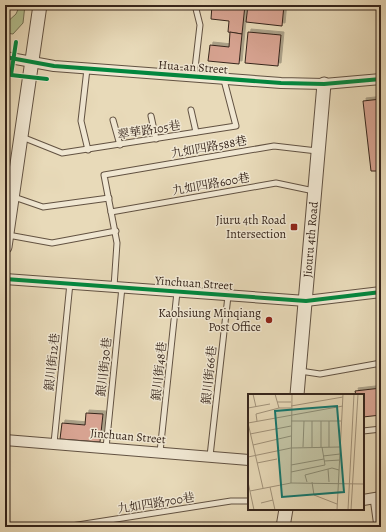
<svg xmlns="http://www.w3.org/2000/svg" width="386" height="532" font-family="Alegreya,'Noto Serif TC',serif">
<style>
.green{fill:#b4c090;stroke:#757256}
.building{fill:#d7a391;stroke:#36251b;filter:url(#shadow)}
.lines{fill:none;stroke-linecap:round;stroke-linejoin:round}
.service-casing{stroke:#625242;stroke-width:7}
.minor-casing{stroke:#625242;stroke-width:12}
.tertiary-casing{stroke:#625242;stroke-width:15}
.service{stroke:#f0e7d2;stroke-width:5}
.minor{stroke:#f0e7d2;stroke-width:10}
.tertiary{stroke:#f0e7d2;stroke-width:13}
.cycleway-casing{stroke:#f0e7d2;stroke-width:6}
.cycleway{stroke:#00873e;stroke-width:4}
.poi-dot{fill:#8f2418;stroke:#f0e7d2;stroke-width:1.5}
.labels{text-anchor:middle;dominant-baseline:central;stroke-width:3;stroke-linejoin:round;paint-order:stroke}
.street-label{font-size:12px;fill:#36251b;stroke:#f0e7d2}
.poi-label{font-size:12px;fill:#36251b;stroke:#f0e7d2;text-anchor:end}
.inset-road{fill:none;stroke:#a1927a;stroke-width:1}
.view{fill:#0f766e;fill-opacity:0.15;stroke:#0f766e;stroke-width:2}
.inset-edge{fill:none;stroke:#36251b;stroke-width:2}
</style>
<defs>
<filter id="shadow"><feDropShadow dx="3" dy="-3" stdDeviation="0" flood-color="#0004"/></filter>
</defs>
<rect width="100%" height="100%" fill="#e8dab9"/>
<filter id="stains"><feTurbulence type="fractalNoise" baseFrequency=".005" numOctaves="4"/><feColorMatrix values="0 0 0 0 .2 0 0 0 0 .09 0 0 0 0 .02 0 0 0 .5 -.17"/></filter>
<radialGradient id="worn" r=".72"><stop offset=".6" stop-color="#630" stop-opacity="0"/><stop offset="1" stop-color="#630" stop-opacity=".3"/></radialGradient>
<path class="green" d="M20 5H25L23 23 13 34 5 33V24L16 14Z"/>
<g class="building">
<path d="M212 5H245L242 34 228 32 229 21 211 19Z"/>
<path d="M248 5H284L282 26 246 22Z"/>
<path d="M230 32 242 34 239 64 208 61 210 45 229 47Z"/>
<path d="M248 32 281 35 278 66 245 63Z"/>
<path d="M381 99V176H380V171H371L363 101Z"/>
<path d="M381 388V415L363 417V395H356L355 391Z"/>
<path d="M86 413 103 414 100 442 60 439 62 423 85 425Z"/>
</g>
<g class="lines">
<defs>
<g id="service">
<path d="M87 69 81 121 88 150"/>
<path d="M194 77 200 25 195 5"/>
<path d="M191 110 196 132"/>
<path d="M151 116 156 139"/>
<path d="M113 120 120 145"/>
<path d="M22 137 62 153 236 126 224 80"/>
<path d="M14 197 43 207 109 198"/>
<path d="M111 212 276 183 314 191"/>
<path d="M8 235 52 243 116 231"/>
<path d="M114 287 117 243 104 175 274 146 317 151"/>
<path d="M300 371 320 374 381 363"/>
<path d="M363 431 381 429"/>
<path d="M54 443 70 283"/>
<path d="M106 448 122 287"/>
<path d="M160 452 177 292"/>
<path d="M210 456 228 296"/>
<path d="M373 498 377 527"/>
<path d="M65 527 231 501H249"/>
</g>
<g id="minor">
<path d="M5 57 54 66 281 83 324 84 381 79"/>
<path d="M5 279 306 301 381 292"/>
<path d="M5 440 249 460"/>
<path d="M363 500 381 497"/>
</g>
<g id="tertiary">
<path d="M5 247 40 5"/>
<path id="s1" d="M297 395 324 84"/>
<path d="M283 527 286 509"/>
</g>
</defs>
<use href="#service" class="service-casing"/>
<use href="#minor" class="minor-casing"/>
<use href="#tertiary" class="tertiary-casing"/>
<use href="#service" class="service"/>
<use href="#minor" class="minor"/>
<use href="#tertiary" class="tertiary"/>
<defs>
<g id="cycleway">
<path d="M16 42 11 75 47 79"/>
<path d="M5 57 54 66 281 83 324 84 381 79"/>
<path d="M5 279 306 301 381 292"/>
</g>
</defs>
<use href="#cycleway" class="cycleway-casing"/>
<use href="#cycleway" class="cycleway"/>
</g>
<g class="poi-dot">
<rect x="290" y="223" width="8" height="8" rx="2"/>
<circle cx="269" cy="320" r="4"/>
</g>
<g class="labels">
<g class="street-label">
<text transform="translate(193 67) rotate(4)">Hua-an Street</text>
<text transform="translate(149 130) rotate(-9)">翠華路105巷</text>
<text transform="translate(209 147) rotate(-10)">九如四路588巷</text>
<text transform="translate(211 184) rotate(-10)">九如四路600巷</text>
<text stroke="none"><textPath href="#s1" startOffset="156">Jiouru 4th Road</textPath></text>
<text transform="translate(194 283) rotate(4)">Yinchuan Street</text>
<text transform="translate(52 362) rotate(-84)">銀川街12巷</text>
<text transform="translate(104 367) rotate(-84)">銀川街30巷</text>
<text transform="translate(159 371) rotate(-84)">銀川街48巷</text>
<text transform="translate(209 375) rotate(-84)">銀川街66巷</text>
<text transform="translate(128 436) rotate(5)">Jinchuan Street</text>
<text transform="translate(156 503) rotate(-9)">九如四路700巷</text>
</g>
<g class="poi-label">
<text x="286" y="220">Jiuru 4th Road<tspan x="286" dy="14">Intersection</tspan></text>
<text x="261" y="313">Kaohsiung Minqiang<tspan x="261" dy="14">Post Office</tspan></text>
</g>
</g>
<g transform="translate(248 394)">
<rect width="116" height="116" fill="#e8dab9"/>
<path class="inset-road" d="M5 0 8 13M27 0 31 14M29 8H43M43 12 95 3M0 14 22 10M9 27 8 20 31 14H43M43 27H93M0 29 95 12M0 29 15 94M2 40 43 32M5 51 43 42M55 53 56 27M64 53V27M73 53V27M81 53V27M75 62 92 60M0 63 43 54 92 53M76 67 92 66M9 69 29 65M43 71 76 65M80 75 81 88M43 78 77 71 74 53M0 88 6 116M59 88 57 81 84 74 91 76M64 88 66 101 89 110M43 89 44 0M22 93 27 116M2 97 43 89 116 90M13 109 25 106M89 116 95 0M100 116 106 0M103 116 110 0"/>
<path class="view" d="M89 12 96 98 34 103 27 17Z"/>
<rect width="116" height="116" class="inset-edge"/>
</g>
<rect width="386" height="532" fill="none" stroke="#e8dab9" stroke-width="20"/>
<rect x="6" y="6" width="374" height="520" fill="none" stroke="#36251b" stroke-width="2"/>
<rect x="10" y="10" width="366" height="512" fill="none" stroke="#36251b"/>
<rect width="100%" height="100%" filter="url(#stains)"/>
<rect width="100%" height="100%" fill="url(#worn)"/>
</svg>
